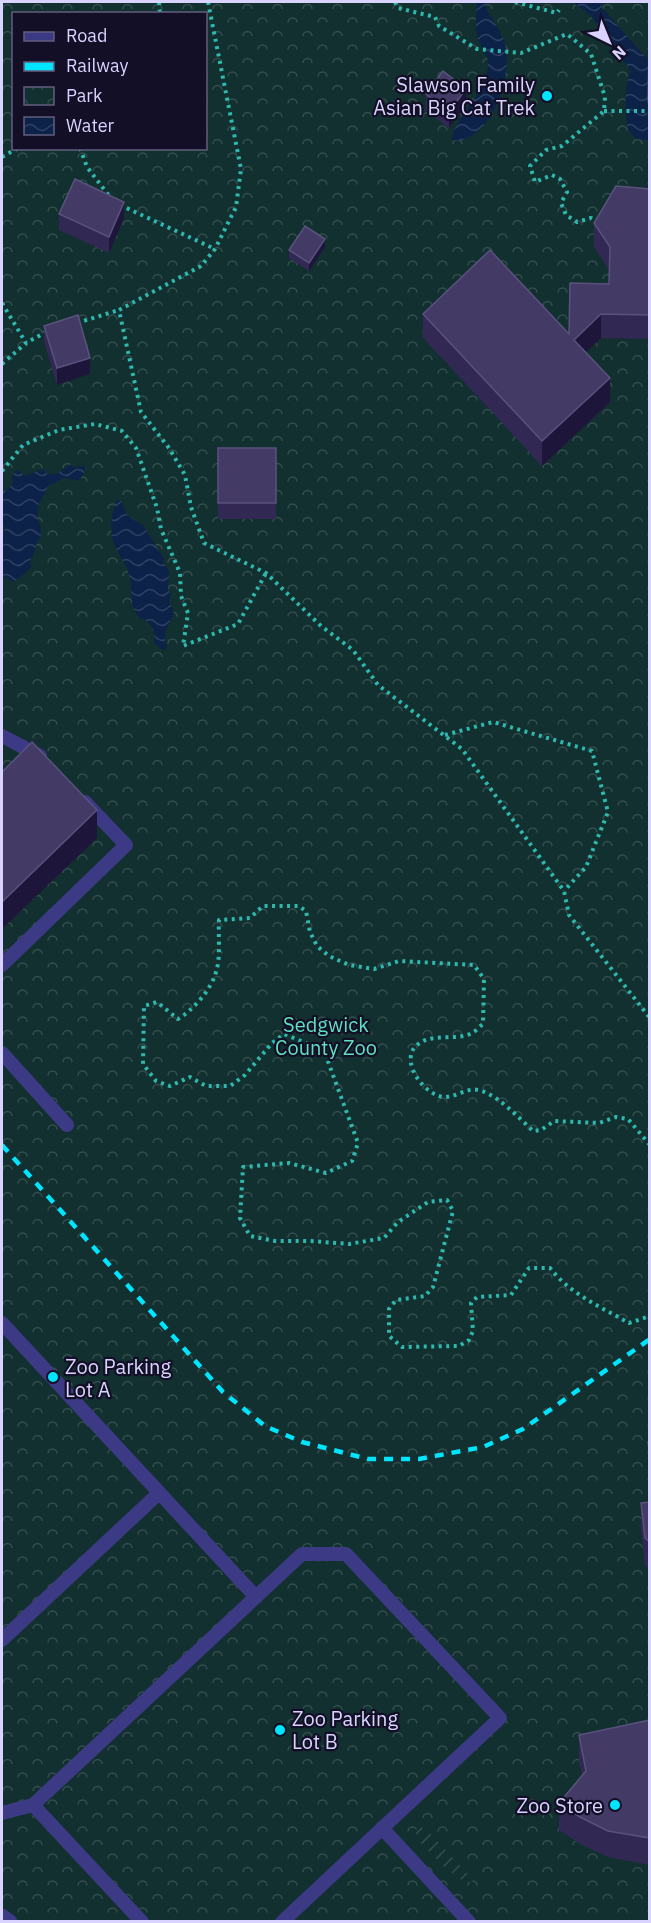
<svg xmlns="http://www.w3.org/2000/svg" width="651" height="1923" font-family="'IBM Plex Sans',sans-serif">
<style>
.park{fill:url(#park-crowns);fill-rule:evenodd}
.garden{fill:url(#garden-furrows)}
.water{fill:url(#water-waves)}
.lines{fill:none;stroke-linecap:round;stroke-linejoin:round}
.path{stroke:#2fb8b0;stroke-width:4;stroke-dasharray:3 4.5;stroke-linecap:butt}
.lane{stroke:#3d3a85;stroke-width:14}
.street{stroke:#3d3a85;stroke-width:15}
.rail{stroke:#00e5ff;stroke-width:4.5;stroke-dasharray:9 8;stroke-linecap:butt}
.wall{fill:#312854}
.shaded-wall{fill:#1d163a}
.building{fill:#433a66;stroke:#5a527e;stroke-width:1.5}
.poi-dot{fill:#00e5ff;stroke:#130f26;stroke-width:2}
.labels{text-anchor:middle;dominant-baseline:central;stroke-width:4.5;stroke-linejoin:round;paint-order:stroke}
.poi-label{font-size:20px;fill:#d9d4ff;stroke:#130f26;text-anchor:end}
.park-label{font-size:20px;fill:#5fe0c0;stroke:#130f26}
</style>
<defs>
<pattern id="park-crowns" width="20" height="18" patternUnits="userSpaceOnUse" patternTransform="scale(1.5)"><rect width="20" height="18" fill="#12302f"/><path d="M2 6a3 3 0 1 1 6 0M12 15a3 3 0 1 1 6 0" fill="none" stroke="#344d4e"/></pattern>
<pattern id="garden-furrows" width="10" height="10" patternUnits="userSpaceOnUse" patternTransform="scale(1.5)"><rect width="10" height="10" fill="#12302f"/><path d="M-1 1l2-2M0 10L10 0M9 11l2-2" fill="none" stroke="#344d4e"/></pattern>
<pattern id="water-waves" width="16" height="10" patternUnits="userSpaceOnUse" patternTransform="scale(1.5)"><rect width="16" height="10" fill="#0c2248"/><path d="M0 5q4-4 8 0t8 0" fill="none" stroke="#2f4163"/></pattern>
</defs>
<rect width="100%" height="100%" fill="#130f26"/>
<path class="park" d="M2 2H649V1921H2ZM14 14H206V148H14Z"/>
<path class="garden" d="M417 1825 427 1830 475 1882H465L445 1868 420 1842 416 1834Z"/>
<g class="water">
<path d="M477 2H486L485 6C491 18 502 32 505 44 512 74 496 126 466 139 462 141 456 140 452 140 455 114 485 98 488 65 489 55 481 48 478 39 475 28 476 13 477 2Z"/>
<path d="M572 2H602V8L649 61 647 117 649 118V140L636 139C633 135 629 132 628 128 624 115 625 82 631 71L590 15Z"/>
<path d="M71 464 73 467 85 466 84 473 79 481 64 478 48 486C46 494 39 499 38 508 36 517 42 527 41 537 34 543 37 553 30 560L31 568 14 582 2 576V538L5 529 2 521V495L13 483 12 476 18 469 24 476 43 469 48 474H56Z"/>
<path d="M117 500 121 501 127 515 143 525 164 559 163 562 169 571 168 589 171 596 169 601 174 613C169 623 161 635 167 646L164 651 154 643C156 631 152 625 143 618L140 619C127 603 134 591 129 575 127 567 123 561 119 554 109 538 109 517 117 500Z"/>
</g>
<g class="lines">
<g class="path">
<path d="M159 2 160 14"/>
<path d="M208 2 241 169 236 207 215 249 201 266 119 310 141 412 169 448 185 475 191 507 204 543 266 573 321 626 353 650 378 685 462 749 564 891 569 915 650 1018"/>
<path d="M395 2 398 8 435 17 439 26 477 49 521 53 567 34 591 54 605 97 604 111 562 146 546 150 530 166 535 182 552 175 560 179 567 192 561 203 566 215 577 222 591 218 600 223"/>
<path d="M515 2 557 13 559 10"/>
<path d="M604 111H648"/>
<path d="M80 148 87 167 110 197"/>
<path d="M2 157 18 148"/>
<path d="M120 205 215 249"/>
<path d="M2 303 26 343"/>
<path d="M77 323 119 310"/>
<path d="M2 364 26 343 46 332"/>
<path d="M2 471 23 445 59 430 95 424 122 431 136 448 157 508 161 529 180 573 181 596 188 613 183 646 238 624 266 573"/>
<path d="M445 735 493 722 592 751 608 812 586 867 564 891"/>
<path d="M650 1145 628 1119 616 1117 599 1123 554 1121 541 1130 533 1131C518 1117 501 1098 482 1091 468 1086 459 1096 446 1097 427 1098 400 1064 415 1047 430 1031 456 1042 472 1033 476 1031 479 1027 483 1024L484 979 474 965 399 961 374 969 349 965 329 956 317 946 310 932 306 911 299 906H263L250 918 219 920C218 937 221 957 216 972 211 990 193 1010 178 1019L157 1002 144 1006 143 1064 156 1081 170 1086 190 1077 206 1086H230L245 1075 272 1043 284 1034 318 1048 326 1056 358 1143 352 1161 326 1173 289 1163 243 1167 240 1218 250 1236 275 1241H311L349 1244 384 1238 398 1222 428 1202 447 1200 453 1211 433 1287 425 1296 396 1300 389 1309V1336L402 1347 459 1346 469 1340 473 1331 471 1303 477 1297 511 1295 529 1268H550C570 1294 601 1307 629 1323L650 1316"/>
</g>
<g class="lane">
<path d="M2 736 40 756"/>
<path d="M2 965 126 845 85 802"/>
<path d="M2 1053 67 1125"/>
<path d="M2 1323 256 1597"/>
<path d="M2 1640 159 1493"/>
<path d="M33 1805 142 1922"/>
<path d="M2 1813 33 1805 302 1554H346L500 1718 282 1922"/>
<path d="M382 1828 469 1922"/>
</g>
<path class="street" d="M2 1916 10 1922"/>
<path class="rail" d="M2 1145 223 1392 265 1426 302 1442 368 1459H419L483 1447 523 1429 650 1339"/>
</g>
<g class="wall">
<path d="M650 45V118H648Z"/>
<path d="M426 94 466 105 449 128 426 111Z"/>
<path d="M650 189V339L601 338 586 352 610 402 542 466 423 338V314L569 334 609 284V270L594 247V223Z"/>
<path d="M59 214 124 218 109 253 59 230Z"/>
<path d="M325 247 309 271 289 258V250Z"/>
<path d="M44 326 90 374 57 385 44 342Z"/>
<rect x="218" y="448" width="58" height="71"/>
<path d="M650 1441V1484L648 1469V1442Z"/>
<path d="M650 1502V1569L645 1566 641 1530V1503Z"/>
<path d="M650 1720V1865L608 1857 580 1844 559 1830V1803L582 1776 579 1762V1735Z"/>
</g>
<g class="shaded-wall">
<path d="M466 89V105L449 128V112Z"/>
<path d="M124 202V218L109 253V237Z"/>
<path d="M325 239V247L309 271V263Z"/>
<path d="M601 314V338L574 364V340Z"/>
<path d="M90 358V374L57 385V368Z"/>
<path d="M610 378V402L542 466V441Z"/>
<path d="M97 810V838L2 929V902Z"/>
</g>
<g class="building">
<path d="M649 45H650V101H648Z"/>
<path d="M443 71 466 89 449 112 426 94Z"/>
<path d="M75 179 124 202 109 237 59 214Z"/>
<path d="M616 186 650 189V315L601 314 574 340 610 378 542 441 423 314 490 250 569 334 570 283 609 284 610 247 594 223Z"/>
<path d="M305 226 325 239 309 263 289 250Z"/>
<path d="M78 315 90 358 57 368 44 326Z"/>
<rect x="218" y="448" width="58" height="55"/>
<path d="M32 742 97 810 2 902V772Z"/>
<path d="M650 1441V1457L648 1442Z"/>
<path d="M650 1502V1542L645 1538 641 1503Z"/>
<path d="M650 1720V1838L608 1831 580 1817 559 1803 586 1771 579 1735Z"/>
</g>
<g class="poi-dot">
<circle cx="547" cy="96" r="6"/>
<circle cx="53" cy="1377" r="6"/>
<circle cx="280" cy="1730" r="6"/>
<circle cx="615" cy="1805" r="6"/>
</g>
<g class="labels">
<g class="poi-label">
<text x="535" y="84">Slawson Family<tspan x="535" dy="23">Asian Big Cat Trek</tspan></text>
<text x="65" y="1366" text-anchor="start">Zoo Parking<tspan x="65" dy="23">Lot A</tspan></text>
<text x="292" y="1718" text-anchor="start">Zoo Parking<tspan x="292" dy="23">Lot B</tspan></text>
<text x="603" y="1805">Zoo Store</text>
</g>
<g class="park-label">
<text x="326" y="1024">Sedgwick<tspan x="326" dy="23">County Zoo</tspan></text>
</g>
</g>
<rect width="651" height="1923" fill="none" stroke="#d9d4ff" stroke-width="6"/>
<rect x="12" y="12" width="195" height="138" fill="#130f26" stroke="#625e7d" stroke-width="1.5"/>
<rect x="24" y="32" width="30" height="9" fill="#3d3a85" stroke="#625e7d" stroke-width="1.5"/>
<text x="66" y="42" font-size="18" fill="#d9d4ff">Road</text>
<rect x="24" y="62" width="30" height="9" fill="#00e5ff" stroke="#625e7d" stroke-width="1.5"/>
<text x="66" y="72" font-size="18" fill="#d9d4ff">Railway</text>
<rect x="24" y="87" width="30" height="18" fill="url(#park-crowns)" stroke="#625e7d" stroke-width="1.5"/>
<text x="66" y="102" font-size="18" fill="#d9d4ff">Park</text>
<rect x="24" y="117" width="30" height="18" fill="url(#water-waves)" stroke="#625e7d" stroke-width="1.5"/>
<text x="66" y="132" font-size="18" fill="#d9d4ff">Water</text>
<g transform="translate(609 42) rotate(137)" stroke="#130f26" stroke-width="4.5" paint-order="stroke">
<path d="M0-4.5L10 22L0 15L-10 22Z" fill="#d9d4ff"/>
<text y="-9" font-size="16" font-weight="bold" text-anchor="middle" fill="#d9d4ff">N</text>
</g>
</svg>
